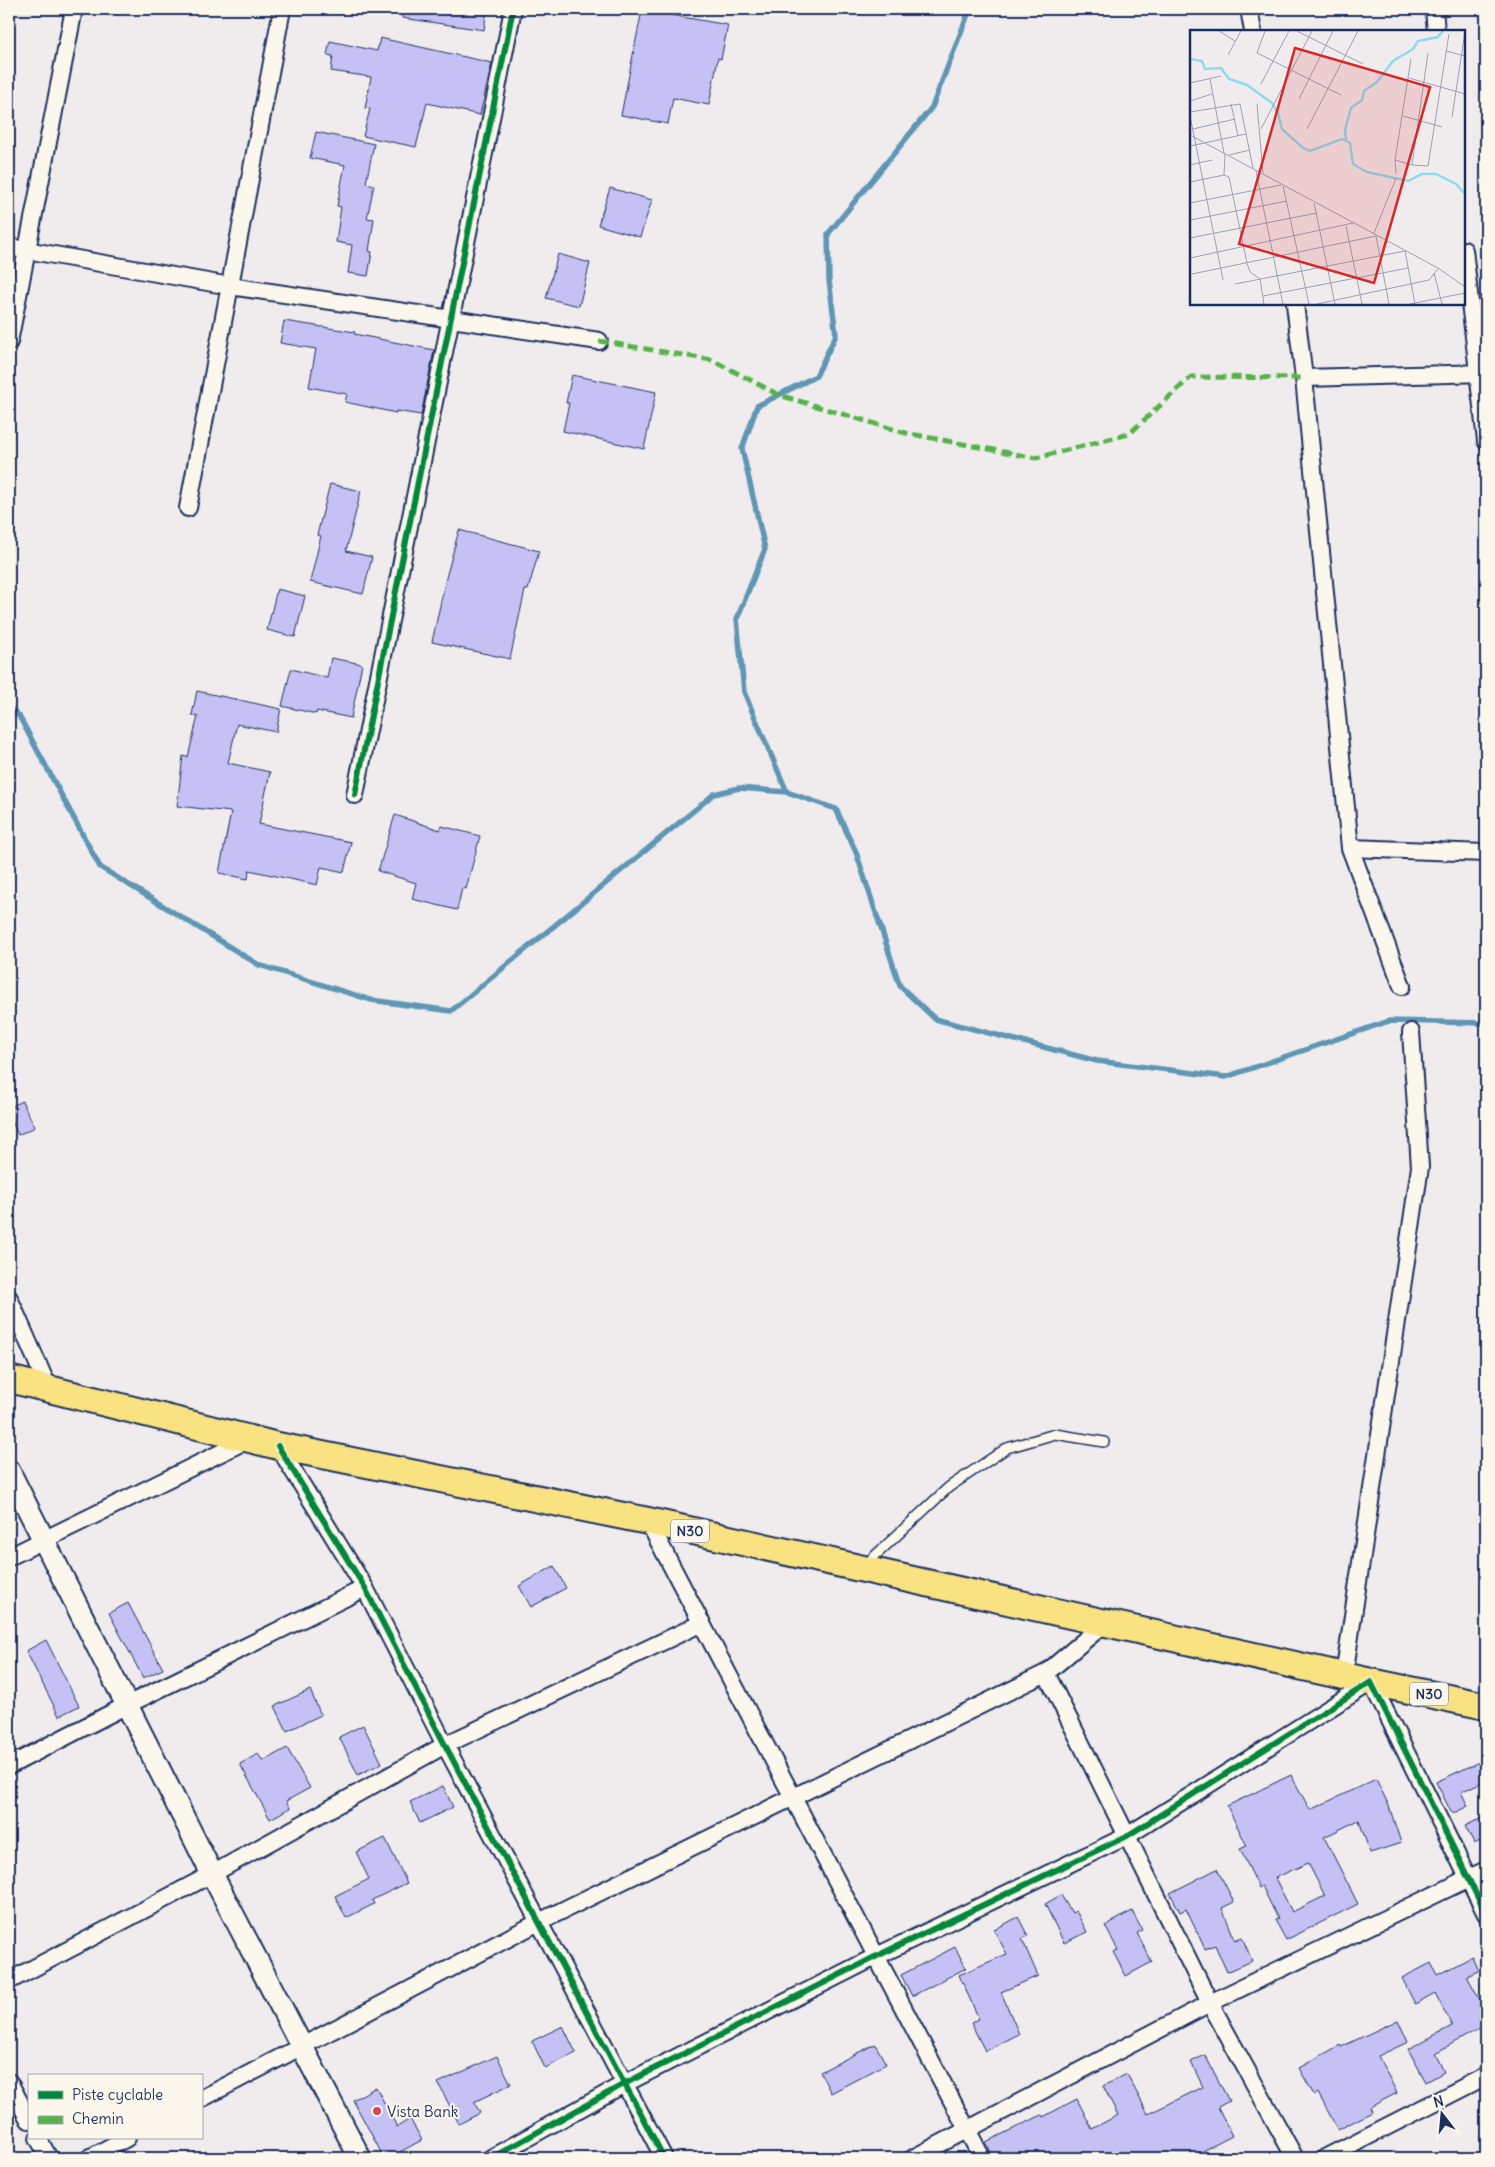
<svg xmlns="http://www.w3.org/2000/svg" width="1495" height="2167" font-family="Delius,sans-serif">
<style>
.lines{fill:none;stroke-linecap:round;stroke-linejoin:round}
.stream{stroke:#5f96b4;stroke-width:5.5}
.building{fill:#c6c1f4;stroke:#1b2f5e;fill-rule:evenodd}
.service-casing{stroke:#1b2f5e;stroke-width:12}
.minor-casing{stroke:#1b2f5e;stroke-width:20}
.tertiary-casing{stroke:#1b2f5e;stroke-width:25}
.primary-casing{stroke:#1b2f5e;stroke-width:30}
.service{stroke:#fbf7ec;stroke-width:9}
.minor{stroke:#fbf7ec;stroke-width:16}
.tertiary{stroke:#fbf7ec;stroke-width:21}
.primary{stroke:#f8e281;stroke-width:26}
.quiet{stroke:#55b248;stroke-width:5;stroke-dasharray:10 5;stroke-linecap:butt}
.cycleway-casing{stroke:#fbf7ec;stroke-width:9}
.cycleway{stroke:#00873e;stroke-width:6}
.poi-dot{fill:#d1495b;stroke:#fbf7ec;stroke-width:2}
.labels{text-anchor:middle;dominant-baseline:central;stroke-width:4;stroke-linejoin:round;paint-order:stroke}
.shield{fill:#fbf7ec;stroke:#5e6b89;stroke-width:1}
.shield-label{font-size:14px;font-weight:bold;fill:#1b2f5e}
.poi-label{font-size:15px;fill:#1b2f5e;stroke:#fbf7ec;text-anchor:start}
.inset-river{fill:none;stroke:#8ddbed;stroke-width:2.5}
.inset-road{fill:none;stroke:#9ba0b4;stroke-width:1}
.view{fill:#d62828;fill-opacity:0.15;stroke:#d62828;stroke-width:2.5}
.inset-edge{fill:none;stroke:#1b2f5e;stroke-width:2.5}
</style>
<rect width="100%" height="100%" fill="#f0ecee"/>
<filter id="ink" filterUnits="userSpaceOnUse"><feTurbulence type="fractalNoise" baseFrequency=".02" numOctaves="2"/><feDisplacementMap in="SourceGraphic" scale="10" xChannelSelector="R" yChannelSelector="G"/><feConvolveMatrix kernelMatrix="1 2 1 2 8 2 1 2 1" color-interpolation-filters="sRGB"/></filter>
<g filter="url(#ink)">
<g class="lines">
<g class="stream">
<path d="M9 707 19 716 100 867 259 965 371 1000 451 1011 714 794 739 788 787 792 836 809 856 852 900 986 935 1019 1097 1061 1226 1077 1389 1021 1486 1023"/>
<path d="M787 792 744 692 737 619 765 549 742 449 757 406 816 376 836 335 829 280 828 234 932 107 970 9"/>
</g>
</g>
<g class="building">
<path d="M402 9H487L484 30 402 18Z"/>
<path d="M642 10 728 25 721 59 718 58 709 105 673 98 668 124 621 115Z"/>
<path d="M380 38 492 63 480 115 427 103 416 147 363 136 370 109 365 108 371 77 331 71 333 56 327 55 330 41 377 51Z"/>
<path d="M316 132 374 144 366 183 374 185 367 218 374 219 369 251 372 252 368 276 348 273 352 245 336 242 341 207 337 206 345 165 310 158Z"/>
<path d="M610 188 652 200 640 237 598 225Z"/>
<path d="M558 254 590 263 579 306 546 298Z"/>
<path d="M284 321 355 332 354 334 434 350 421 415 396 411V413L345 402 347 394 309 387 316 349 280 343Z"/>
<path d="M572 375 656 392 644 449 563 431 569 403H566Z"/>
<path d="M330 484 361 491 346 551 372 557 363 594 310 582 321 536 317 535Z"/>
<path d="M459 530 539 551 528 590H525L510 659 432 642 446 578Z"/>
<path d="M277 589 305 596 295 637 267 630Z"/>
<path d="M331 658 362 664 351 718 317 711 316 714 282 706 291 669 327 678Z"/>
<path d="M197 691 281 709 276 732 237 724 228 763 270 772 259 824 351 842 344 872 321 867 317 885 249 870 248 879 219 873 231 812 177 806 183 756 188 757 198 716 192 715Z"/>
<path d="M395 815 440 830 442 826 480 836 466 889 462 888 457 910 412 899 416 883 378 871Z"/>
<path d="M22 1101 35 1127 18 1135 9 1115V1108Z"/>
<path d="M554 1566 566 1588 531 1607 519 1586Z"/>
<path d="M128 1603 163 1669 143 1678 109 1613Z"/>
<path d="M46 1640 79 1706 59 1716 26 1651Z"/>
<path d="M310 1690 321 1715 287 1731 275 1706Z"/>
<path d="M363 1725 382 1763 358 1775 339 1737Z"/>
<path d="M287 1748 310 1788 286 1801 290 1808 270 1819 240 1764 258 1754 263 1761Z"/>
<path d="M1486 1759V1780L1461 1792 1468 1806 1452 1814 1436 1782Z"/>
<path d="M1291 1775 1310 1810 1376 1779 1389 1806 1401 1843 1370 1853 1359 1820 1324 1837 1358 1904 1286 1940 1275 1920 1278 1919 1262 1886 1259 1888 1240 1849 1247 1846 1227 1806ZM1308 1863 1325 1896 1292 1912 1275 1878Z"/>
<path d="M443 1786 453 1807 420 1823 410 1802Z"/>
<path d="M1486 1816V1838L1474 1844 1465 1826Z"/>
<path d="M385 1838 407 1883 372 1900 374 1904 346 1918 335 1896 369 1879 356 1852Z"/>
<path d="M1217 1869 1234 1902 1222 1908 1235 1940 1242 1937 1252 1961 1227 1972 1215 1945 1205 1949 1186 1909 1180 1912 1170 1893Z"/>
<path d="M1061 1895 1072 1913 1076 1911 1087 1932 1064 1943 1045 1904Z"/>
<path d="M1132 1911 1142 1930 1137 1933 1152 1962 1126 1976 1113 1952 1118 1950 1105 1926Z"/>
<path d="M1018 1917 1028 1936 1022 1939 1038 1976 1001 1992 1019 2034 985 2051 971 2023 979 2019 959 1975 1007 1954 994 1930Z"/>
<path d="M955 1947 966 1968 912 1996 901 1975Z"/>
<path d="M1472 1957 1478 1971 1467 1976 1486 2011V2025L1435 2053 1444 2072 1426 2082 1408 2049 1452 2026 1435 1993 1415 2004 1402 1978 1431 1963 1437 1975Z"/>
<path d="M1398 2020 1408 2042 1378 2056 1397 2093 1370 2107 1372 2112 1338 2130 1318 2093 1314 2095 1299 2068 1340 2045 1341 2047Z"/>
<path d="M563 2026 576 2053 545 2068 532 2041Z"/>
<path d="M875 2044 886 2064 831 2093 820 2072Z"/>
<path d="M1205 2055 1229 2101 1218 2107 1232 2136 1199 2153 1202 2158H994L986 2142 1042 2115 1043 2117 1077 2099 1092 2129 1118 2115 1103 2086 1127 2074 1148 2114 1203 2087 1191 2062Z"/>
<path d="M497 2056 511 2084 474 2102 480 2113 459 2124 438 2083Z"/>
<path d="M376 2087 397 2127 410 2119 422 2140 389 2158H384L353 2100Z"/>
</g>
<g class="lines">
<defs>
<path id="service" d="M865 1565 949 1487 1007 1448 1055 1434 1104 1442"/>
<g id="minor">
<path d="M1249 9 1253 31"/>
<path d="M1434 9 1436 31"/>
<path d="M9 247 230 286 599 341"/>
<path d="M1464 250 1486 441"/>
<path d="M1295 304 1304 378 1350 848 1402 986"/>
<path d="M9 342 74 9"/>
<path d="M1304 378 1486 373"/>
<path d="M188 508 282 9"/>
<path d="M355 795 513 9"/>
<path d="M1350 848 1486 853"/>
<path d="M9 1298 48 1387"/>
<path d="M278 1446 365 1588 445 1745 664 2158"/>
<path d="M648 1521 982 2158"/>
<path d="M9 1557 251 1438"/>
<path d="M1046 1673 1210 2003 1295 2158"/>
<path d="M1344 1676 1420 1167 1411 1032"/>
<path d="M9 1766 127 1705 365 1588"/>
<path d="M9 1981 212 1874 445 1745 702 1623"/>
<path d="M9 2082 29 2120"/>
<path d="M201 2099 539 1922 1046 1673 1105 1623"/>
<path d="M38 2138 49 2158"/>
<path d="M89 2158 127 2138"/>
<path d="M491 2158 624 2084 877 1956 1127 1836 1371 1682 1486 1914"/>
<path d="M913 2158 1210 2003 1486 1870"/>
<path d="M1325 2158 1486 2076"/>
</g>
<path id="tertiary" d="M9 1471 212 1874 360 2158"/>
<path id="primary" d="M9 1379 278 1446 648 1521 1371 1682 1486 1706"/>
</defs>
<use href="#service" class="service-casing"/>
<use href="#minor" class="minor-casing"/>
<use href="#tertiary" class="tertiary-casing"/>
<use href="#primary" class="primary-casing"/>
<use href="#service" class="service"/>
<use href="#minor" class="minor"/>
<use href="#tertiary" class="tertiary"/>
<use href="#primary" class="primary"/>
<path class="quiet" d="M599 341 712 360 779 395 906 433 1036 458 1129 434 1191 377 1304 378"/>
<defs>
<g id="cycleway">
<path d="M355 795 513 9"/>
<path d="M278 1446 365 1588 445 1745 664 2158"/>
<path d="M491 2158 624 2084 877 1956 1127 1836 1371 1682 1486 1914"/>
</g>
</defs>
<use href="#cycleway" class="cycleway-casing"/>
<use href="#cycleway" class="cycleway"/>
</g>
</g>
<circle class="poi-dot" cx="377" cy="2111" r="5"/>
<g class="labels">
<g class="shield">
<rect x="671" y="1519.5" width="38" height="23" rx="4"/>
<rect x="1410" y="1682.5" width="38" height="23" rx="4"/>
</g>
<g class="shield-label">
<text x="690" y="1531">N30</text>
<text x="1429" y="1694">N30</text>
</g>
<g class="poi-label">
<text x="387" y="2111">Vista Bank</text>
</g>
</g>
<g transform="translate(1190 30)">
<rect width="275" height="275" fill="#f0ecee"/>
<path class="inset-river" d="M0 29 12 31 15 39 31 38 39 49 57 55 82 73 88 83 92 99 113 118 120 121 152 109 160 113 163 134 177 142 218 151 232 144H246L266 154 275 164M156 110 155 100 161 78 172 70 174 61 187 52 203 31 223 19 228 11 248 7 253 1"/>
<path class="inset-road" d="M29 1 45 11M75 1 67 23 151 65M107 1 173 34M256 21 275 26M38 25 51 1M219 48 275 64M20 49 34 123M0 53 31 46M71 54 99 1M109 69 143 1M0 71 22 64M41 74 48 106M67 74 73 143M0 82 50 74 63 138M0 86 33 250M213 86 252 97M262 87 275 2M3 99 45 89M71 99 122 1M117 99 168 1M0 105 248 238 275 257M0 116 56 104M39 125 60 120M205 130 222 135 238 136 259 4M0 135 22 130M222 135 238 23M66 141 93 274M206 144 205 130 221 29M34 145 39 147 57 233 60 242 70 249 74 274M0 152 34 145 35 124M93 156 119 274M0 173 91 155M124 173 145 274M0 190 97 171M156 196 172 274M184 203 206 148M0 208 127 183M0 228 163 193M244 243 252 274M2 244 186 206 199 274M45 254 215 221 225 274M73 266 218 238M127 274 239 250 248 239M220 274 275 263"/>
<path class="view" d="M105 18 240 57 184 253 49 214Z"/>
<rect width="275" height="275" class="inset-edge"/>
</g>
<rect width="1495" height="2167" fill="none" stroke="#fbf7ec" stroke-width="30"/>
<rect x="15" y="15" width="1465" height="2137" fill="none" stroke="#1b2f5e" stroke-width="2" filter="url(#ink)"/>
<rect x="28" y="2074" width="175" height="65" fill="#fbf7ec" stroke="#a1a7b3"/>
<rect x="38" y="2091" width="25" height="8" fill="#00873e" stroke="#a1a7b3"/>
<text x="72" y="2100" font-size="15" fill="#1b2f5e">Piste cyclable</text>
<rect x="38" y="2116" width="25" height="8" fill="#55b248" stroke="#a1a7b3"/>
<text x="72" y="2124" font-size="15" fill="#1b2f5e">Chemin</text>
<g transform="translate(1442 2114) rotate(344)" stroke="#fbf7ec" stroke-width="4" paint-order="stroke">
<path d="M0-4L9 19L0 12L-9 19Z" fill="#1b2f5e"/>
<text y="-8" font-size="14" font-weight="bold" text-anchor="middle" fill="#1b2f5e">N</text>
</g>
</svg>
